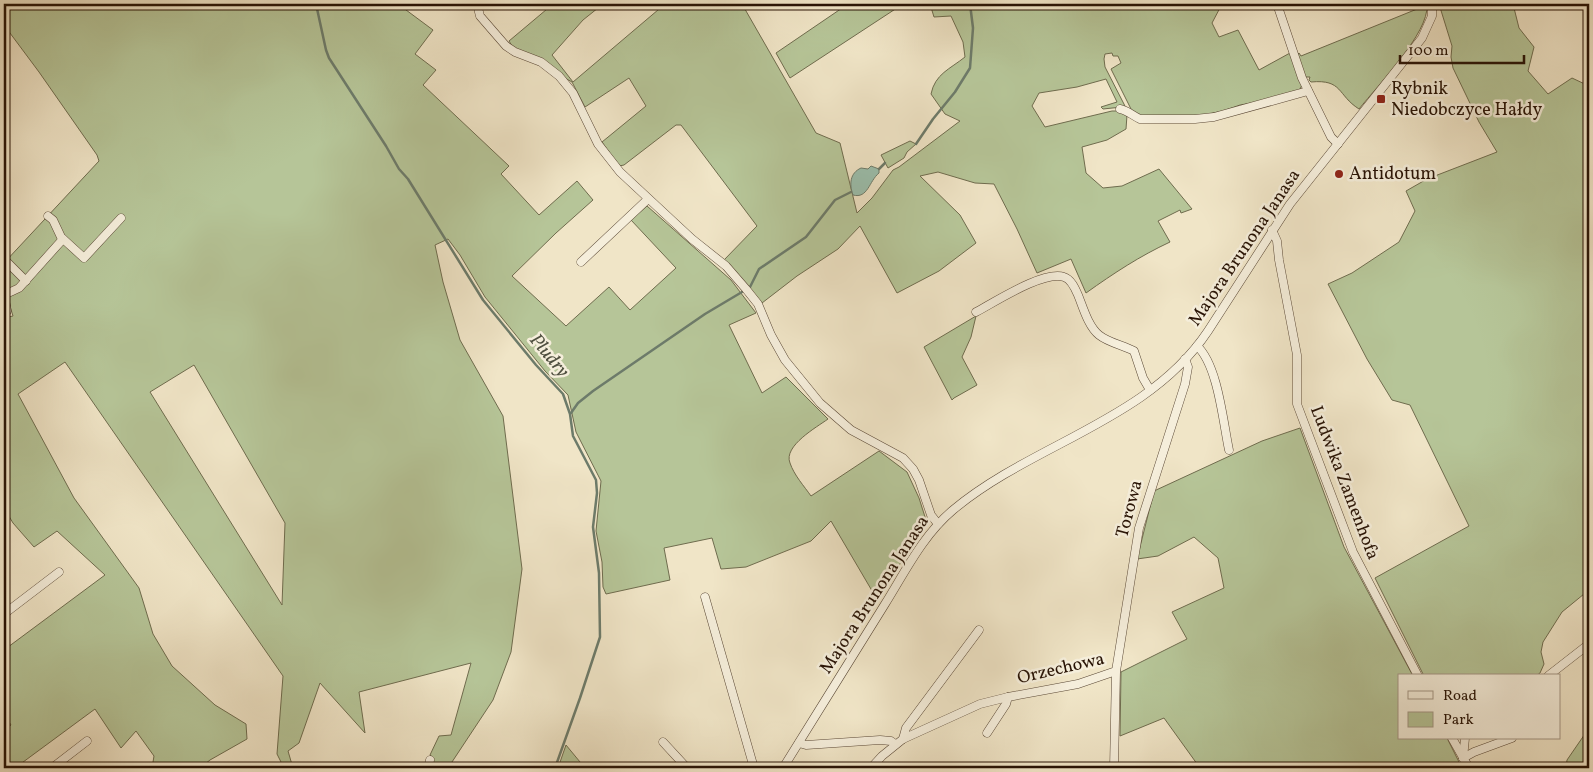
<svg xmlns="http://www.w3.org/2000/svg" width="1593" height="772" font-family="Vollkorn,serif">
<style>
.green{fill:#b6c598;stroke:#6f6c4e;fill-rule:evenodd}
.water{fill:#9bc0ae;stroke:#6d7b6a}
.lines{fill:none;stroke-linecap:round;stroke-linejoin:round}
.stream{stroke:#6d7b6a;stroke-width:2.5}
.street-casing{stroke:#5a4836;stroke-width:9}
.street{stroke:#f5eedb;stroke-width:8}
.poi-dot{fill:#8f2418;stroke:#f5eedb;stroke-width:2}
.labels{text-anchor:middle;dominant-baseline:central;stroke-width:5;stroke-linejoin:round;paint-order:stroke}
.poi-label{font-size:18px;fill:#281305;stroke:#f5eedb;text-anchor:start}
.street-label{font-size:18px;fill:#281305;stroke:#f5eedb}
.water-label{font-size:19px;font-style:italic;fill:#505040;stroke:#f5eedb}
</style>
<rect width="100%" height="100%" fill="#f0e5c7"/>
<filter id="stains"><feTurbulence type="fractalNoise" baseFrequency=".004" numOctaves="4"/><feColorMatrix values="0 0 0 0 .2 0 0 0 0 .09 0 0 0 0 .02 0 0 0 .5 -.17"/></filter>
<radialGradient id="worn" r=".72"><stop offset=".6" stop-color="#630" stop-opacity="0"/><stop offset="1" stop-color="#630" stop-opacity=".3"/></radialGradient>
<g class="green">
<path d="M4 4H398L433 30 415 54 436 70 423 85 509 166 501 174 539 215 577 181 593 200 556 233 512 276 566 326 609 287 630 310 676 268 631 220 647 206 731 280 756 313 729 325 762 393 786 377 828 419C817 427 783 446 790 463 794 475 804 486 811 496L879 451 907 472 919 498 926 520 878 601 831 521 811 541 746 567 721 569 712 538 664 548 670 580 606 594 603 587 602 562 596 531 601 481 576 432 568 395 545 371 485 297 460 255 448 239 435 245 443 282 460 340 503 416 522 569 511 652 493 700 448 768H430L434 758 430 755 439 736 451 735 471 663 359 692 365 733 320 683 299 743 288 751 293 768H284L277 754 283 676 65 362 18 394 74 498 139 588 153 634 172 666 215 705 246 724 247 739 210 760 200 768H152L154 756 136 731 121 748 95 709 15 768H4V731L11 725 4 714V650L105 575 57 531 34 547 13 523 4 508V318L13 316 4 287V263L99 161 97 155 39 72 4 25ZM194 365 285 523 282 605 150 392Z"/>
<path d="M553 4H603L583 20 552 55 573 82 665 4H742L816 133 840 143 857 213 872 198 893 170 899 167 960 121 945 114 931 94C935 74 950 69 965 57L963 42 951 16 934 17 930 4H1200L1203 9 1222 4 1212 23 1219 37 1238 30 1259 70 1290 53 1302 85 1299 91 1269 100 1240 105 1223 111 1199 116H1139L1133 113 1111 69 1121 63 1118 56H1113L1112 53 1105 54 1104 59 1105 67 1126 108 1122 107 1103 109 1101 107 1117 102 1106 79 1077 87 1039 93 1032 106 1045 127 1112 111H1120L1127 115 1126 129 1107 140 1082 147 1086 173 1103 188 1122 186 1159 169 1192 209 1181 213 1180 210 1158 221 1170 242C1140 256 1114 273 1086 293L1071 259 1037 273 1017 229 994 184 975 183 938 172 920 176 960 215 976 243 939 271 897 293 860 226 838 249 797 276 762 303 724 260 757 226 681 125H676L624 165 619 166 602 142 646 106 629 78 585 107 572 82 514 49 509 41Z"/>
<path d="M848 4H903L790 78 776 53Z"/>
<path d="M1439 4H1513L1519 28 1534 47 1528 71 1548 94 1572 78 1589 86V587L1584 594 1562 612 1543 642 1541 652 1544 664 1540 673 1536 676H1424L1375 578 1469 526 1410 405 1392 400 1367 359 1328 284 1352 273 1399 242 1415 211 1406 191 1427 179 1497 152 1479 122 1453 68 1451 57 1452 46Z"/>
<path d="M1427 5C1429 33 1378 85 1359 109 1337 95 1343 79 1311 82L1309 80 1310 77H1305L1297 55 1299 53 1301 56Z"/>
<path d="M910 141 916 144 907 152 904 158 888 168 881 155Z"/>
<path d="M976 316 971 337 962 357 977 385 954 398 952 400 924 347Z"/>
<path d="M1300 428 1344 547 1413 676H1399V738H1447L1462 768H1200L1164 718 1120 736 1121 672 1187 639 1172 612 1224 588 1218 558 1194 537 1158 556 1137 559 1154 491 1262 441Z"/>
<path d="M1589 728V768H1566L1567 760Z"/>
<path d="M566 745 585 768H558Z"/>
</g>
<path class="water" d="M871 166 879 169V173C869 181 868 199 853 195 849 184 850 173 861 168L868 169Z"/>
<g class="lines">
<g class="stream">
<path d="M316 4 326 50 329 58 386 146 399 169 408 179 483 300 536 365 563 394 570 414 573 436 596 480 597 493 593 527 599 573 600 637 580 698 555 768"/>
<path d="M916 144 933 119 955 92 970 68 973 28 970 4"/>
<path d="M879 169 885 163"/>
<path d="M750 287 759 269 806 237 835 200 851 192"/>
<path d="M571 413 578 403 593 391 705 314 742 292"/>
</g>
<defs>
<g id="street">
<path d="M477 4 480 16 506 46 515 52 541 62 559 76 573 93 598 144 620 172 692 239 726 266 746 289 758 304 771 335 785 360 820 403 851 430 903 458 913 469 919 480 931 515 938 524"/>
<path d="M1277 4 1302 78 1331 137 1338 144"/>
<path d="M1120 109C1127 110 1133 116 1140 119H1195L1214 117 1308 91"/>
<path d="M48 216 53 220 61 237 84 258 121 218"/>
<path d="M1272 230 1277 241 1279 260 1297 355V404L1353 552 1418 676"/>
<path d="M6 261 26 281"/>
<path d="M581 262 648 199"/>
<path d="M4 294 7 311 4 315"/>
<path d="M4 295 19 288 63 239"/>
<path d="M976 312C995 302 1044 270 1064 277 1071 279 1075 288 1078 295 1083 307 1088 326 1099 335 1109 343 1123 345 1134 351L1143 378 1150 390"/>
<path d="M1197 346C1218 365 1223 422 1229 450"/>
<path d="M705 597 754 768"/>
<path d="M4 614 59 572"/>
<path d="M1548 676 1589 644"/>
<path d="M987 733 1006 704 1008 697"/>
<path d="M1452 738 1469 768"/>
<path d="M903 739 906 728 979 630"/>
<path d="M663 742 687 768"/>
<path d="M799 743 806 745 880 740 891 741 895 744"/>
<path d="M1463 758 1474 752 1512 738"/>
<path d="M1463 758 1465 738"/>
<path d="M52 768 87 741"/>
<path d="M428 768 430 760"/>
<path d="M783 768C817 713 851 659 885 604 905 572 923 535 953 510 1033 443 1148 421 1208 331L1290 204 1422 38 1432 16V4"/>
<path d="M871 768 882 756 903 739 980 704 1008 697 1078 684 1116 671"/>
<path d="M1114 768 1116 671 1139 528 1185 384 1188 367 1185 359"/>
</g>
</defs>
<use href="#street" class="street-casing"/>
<use href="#street" class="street"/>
</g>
<g class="poi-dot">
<rect x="1376" y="94" width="10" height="10" rx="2.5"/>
<circle cx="1339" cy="174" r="5"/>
</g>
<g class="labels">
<g class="poi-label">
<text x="1391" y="89">Rybnik<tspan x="1391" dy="21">Niedobczyce Hałdy</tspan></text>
<text x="1349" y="174">Antidotum</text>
</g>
<g class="street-label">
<text transform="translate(1245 248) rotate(-56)">Majora Brunona Janasa</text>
<text transform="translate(1344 483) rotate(69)">Ludwika Zamenhofa</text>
<text transform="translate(1130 509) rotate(-75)">Torowa</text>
<text transform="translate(875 595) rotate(-57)">Majora Brunona Janasa</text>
<text transform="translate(1061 669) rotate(-13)">Orzechowa</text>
</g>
<g class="water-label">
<text transform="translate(549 356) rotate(50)">Pludry</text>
</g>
</g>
<rect width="1593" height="772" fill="none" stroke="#f0e5c7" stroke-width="20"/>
<rect x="5" y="5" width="1583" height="762" fill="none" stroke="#281305" stroke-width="2.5"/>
<rect x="10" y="10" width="1573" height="752" fill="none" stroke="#281305"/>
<rect x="1398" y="674" width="162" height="65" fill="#f5eedb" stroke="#a39685"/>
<rect x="1408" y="691" width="25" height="8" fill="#f5eedb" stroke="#a39685"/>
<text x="1443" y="700" font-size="15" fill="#281305">Road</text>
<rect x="1408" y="712" width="25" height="15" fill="#b6c598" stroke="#a39685"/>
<text x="1443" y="724" font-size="15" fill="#281305">Park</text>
<path d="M1400 55v8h124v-8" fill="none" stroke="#281305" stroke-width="2.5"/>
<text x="1408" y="55" font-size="15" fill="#281305" stroke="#f5eedb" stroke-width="4" paint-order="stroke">100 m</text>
<rect width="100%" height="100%" filter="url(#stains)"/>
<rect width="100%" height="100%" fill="url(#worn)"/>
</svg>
